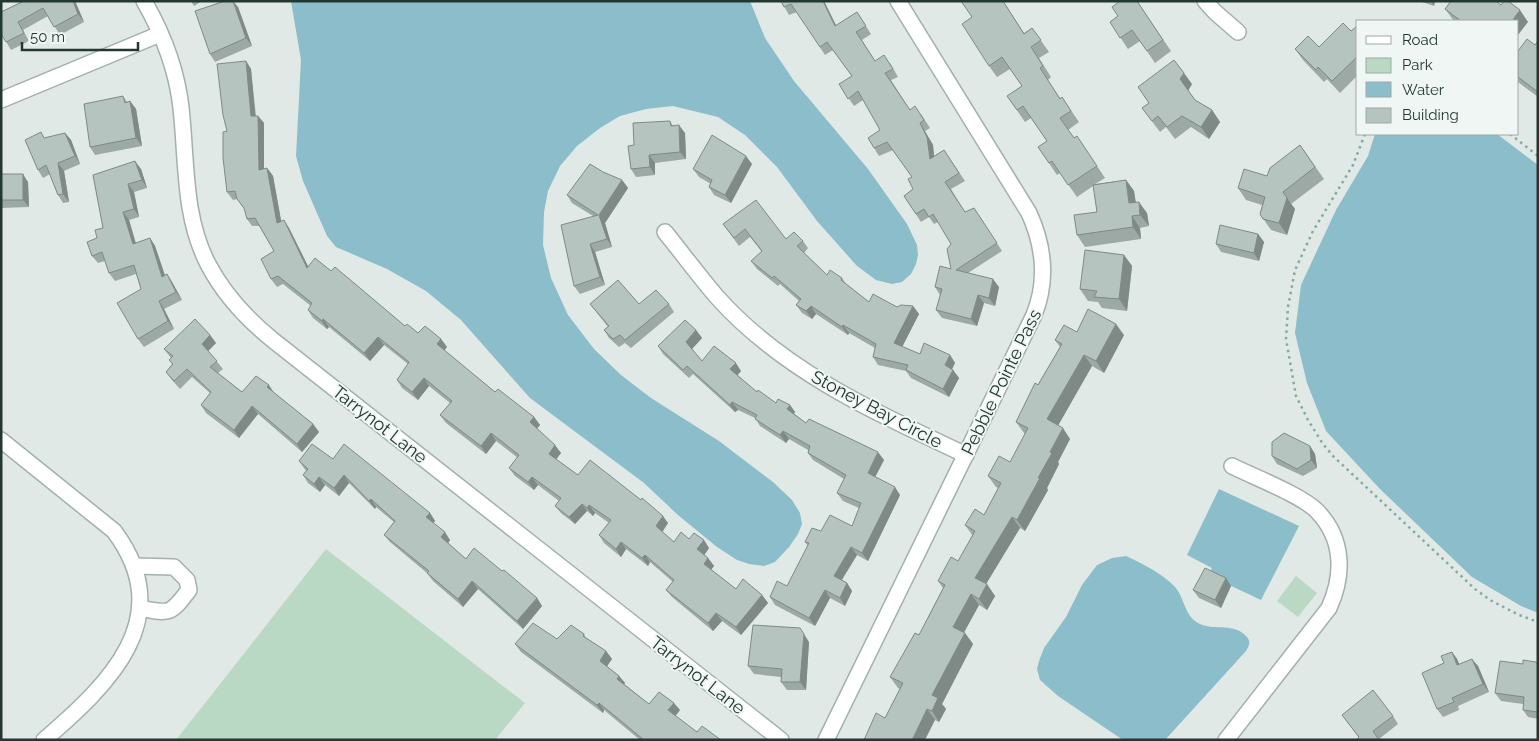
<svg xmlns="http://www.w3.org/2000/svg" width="1539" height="741" font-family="Raleway,sans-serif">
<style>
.green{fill:#bad9c4}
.water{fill:#8cbdca}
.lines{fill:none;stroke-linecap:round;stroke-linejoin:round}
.minor-casing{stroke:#a3b0ad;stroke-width:18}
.path{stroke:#83aaa0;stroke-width:2.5;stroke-dasharray:2.5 4;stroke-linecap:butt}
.minor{stroke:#fff;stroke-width:15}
.wall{fill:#9da9a4}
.shaded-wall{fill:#7f8986}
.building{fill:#b6c4bf;stroke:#7f8986}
.labels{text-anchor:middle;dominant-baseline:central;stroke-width:4;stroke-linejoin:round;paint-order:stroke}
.street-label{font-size:18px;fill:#223833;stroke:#f0f6f3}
</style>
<rect width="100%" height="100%" fill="#e0e9e6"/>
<g class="green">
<path d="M326 549 525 703 495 740H176Z"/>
<path d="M1296 576 1317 593 1298 617 1277 601Z"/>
</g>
<g class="water">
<path d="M291 1H750L765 38 794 81 868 169 907 224 917 245 918 255 916 264 911 274 902 282 892 284 876 280 857 266 817 221 777 167 745 135 718 117 673 106 646 109 620 116 600 128 577 146 560 166 548 191 544 212 543 245 551 278 568 315 594 349 621 375 651 398 719 441 773 482 792 500 800 513 802 524 798 534 789 547 775 562 764 566 749 564 737 560 717 547 678 515 644 483 530 398 461 320 426 291 387 269 336 247 327 236 303 181 296 156 301 60Z"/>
<path d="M1375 134H1497L1538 165V613L1521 606 1472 577 1380 489 1326 431 1307 383 1295 333 1301 285 1336 210 1368 156Z"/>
<path d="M1219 489 1299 526 1261 600 1208 575 1212 568 1187 555Z"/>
<path d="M1126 556C1143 564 1162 573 1175 587 1185 598 1184 617 1200 624 1216 631 1234 622 1247 637 1251 642 1249 646 1246 651L1165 740H1123L1058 696 1040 680 1037 669 1039 661 1044 648 1066 617 1082 585 1097 565 1112 558Z"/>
</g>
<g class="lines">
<defs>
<g id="minor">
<path d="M144 1C163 34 177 71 181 108 187 161 183 216 208 264 224 295 248 320 274 341L781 740"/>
<path d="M1205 1 1215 12 1238 32"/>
<path d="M1 100 160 34"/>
<path d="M665 232C682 253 699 276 717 297 784 372 877 413 966 455"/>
<path d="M1 440 114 531C179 618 109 684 44 740"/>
<path d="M134 566 174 567 187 580 189 590C170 615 170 614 140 608"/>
<path d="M826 740 1034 315C1048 280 1044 246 1029 213L898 1"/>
<path d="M1226 740 1329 608C1344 575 1344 539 1317 511 1301 495 1254 477 1232 466"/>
</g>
</defs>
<use href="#minor" class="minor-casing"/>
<g class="path">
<path d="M1365 134 1353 165 1313 231 1295 270 1288 307 1286 339 1296 396 1308 420 1323 444 1334 457 1475 589 1490 600 1519 615 1538 622"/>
<path d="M1510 134 1538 156"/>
</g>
<use href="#minor" class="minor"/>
</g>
<g class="wall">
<path d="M24 1H75L84 22 60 35 48 16 23 30 29 41 11 50 2 35H1V12Z"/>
<path d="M191 1H202L194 6Z"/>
<path d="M781 1H824L836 25 862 20 871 34 862 40 875 61 890 63 898 77 891 80 910 110 921 114 930 128 925 131 933 145 934 156 944 150 965 181 951 189 965 212 974 208 1002 251 968 273 999 287 995 306 984 303 977 326 942 318 936 310 940 295 935 287 951 269V244L938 222 934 224 929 217 921 222 904 196 913 189 912 177 893 150 879 156 874 148 880 130 863 100 854 106 839 84 852 76 833 50 825 55 797 12 789 15Z"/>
<path d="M961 1H1003L1024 33 1032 28 1049 52 1039 58 1051 77 1048 80 1060 98 1062 97 1079 122 1068 130 1074 138 1077 136 1105 178 1095 184 1126 180 1134 191 1136 202 1147 213 1149 226 1140 228 1141 239 1085 247 1077 235 1097 212 1093 186 1077 197 1060 173 1057 175 1038 147 1047 141 1031 118 1025 122 1007 96 1022 86 1010 69 997 77 989 66 972 17Z"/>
<path d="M1137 1 1171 51 1155 63 1140 41 1128 49 1110 22Z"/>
<path d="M1419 1H1435L1434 6Z"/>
<path d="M1501 5 1528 22 1454 21 1445 9Z"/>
<path d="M238 7 252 46 215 62 210 54Z"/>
<path d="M1358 30V75L1340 93 1327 79 1324 82 1303 60 1295 49 1319 47 1351 31Z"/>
<path d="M1538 41V97L1518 82V51L1535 45Z"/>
<path d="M246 61 251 69 256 116H258L264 123V169L267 168 273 176 281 221 289 228 308 267 331 271 405 326 418 333 441 339 447 347 444 350 495 392 534 417 540 425 537 428 561 453 556 459 578 475 668 523 662 532 674 542 689 539 709 548 704 555 708 558 714 566 711 570 736 589 762 595 768 603 741 635 722 621 713 631 672 597 666 590 673 582 650 562 648 566 626 549 621 557 604 543 599 535 609 523 595 513 593 516 587 511 575 524 561 513 555 506 559 501 538 485 534 490 515 476 509 468 518 458 496 441 486 454 446 423 440 415 450 403 429 386 418 400 402 388 397 380 408 364 384 345 370 361 329 327 327 329 313 318 308 310 311 306 283 284 277 287 271 279 274 251 259 226H252L247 219 245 210 237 199 233 200 227 192V131Z"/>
<path d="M1192 84 1188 90 1195 100 1212 110 1220 122 1209 139 1191 127 1175 139 1166 127 1160 132 1142 108 1149 103 1138 87Z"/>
<path d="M123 96 127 102 130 101 136 109 142 146 95 155 90 147Z"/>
<path d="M670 121 673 126 685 133 686 159 655 163V175L636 177 631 169 634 145Z"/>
<path d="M65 133 71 140 80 164 64 171 69 202 63 203 58 195 50 174 43 178 38 170 45 138Z"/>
<path d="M1300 145 1324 179 1291 204 1295 209 1287 235 1271 230 1260 214 1262 205 1246 200 1238 188 1267 176Z"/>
<path d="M752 164 731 203 714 195 709 187 711 184 699 177 693 169Z"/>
<path d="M141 169 147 188 134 192 139 217 129 220 136 243 150 238 155 246 165 275 167 274 172 282 182 300 164 309 174 329 144 347 138 339 141 289 136 274 115 281 109 273 105 261 98 263 92 256 97 238 103 228 93 175Z"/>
<path d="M603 172 622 180 628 188 605 223 612 247 595 252 605 285 580 294 574 286 593 216 572 203 567 195Z"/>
<path d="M1 174 28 182 29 207 1 208Z"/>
<path d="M723 224 786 239 803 241 808 248 804 253 827 275 842 278 846 284 869 302 897 307 913 306 919 314 902 347 920 354 950 355 955 363 952 369 953 370 959 378 949 397 911 378 906 371 878 365 873 357 875 348 849 333 848 335 816 314 812 319 802 313 796 305 799 301 780 284 778 286 757 269 751 261 762 252 750 237 739 246Z"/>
<path d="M1258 234 1264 242 1259 261 1221 252 1216 244Z"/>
<path d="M1124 255 1132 266 1127 311 1102 308 1098 302 1088 301 1080 289Z"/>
<path d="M590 304H669L674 312 631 348 625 343 619 347 609 338 604 330 608 327Z"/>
<path d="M696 330 702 338 692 349 702 361 741 371 737 375 757 392 776 403 790 405 795 412 794 414 806 423 884 460 875 477 900 495 868 561 857 555 842 580 847 583 852 591 845 606 830 598 815 626 775 605 770 597 787 586 808 546 805 542 821 531 852 526 859 508 843 501 837 493 844 479 813 460 808 453V450L789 439 786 443 760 426 755 418 738 410 735 412 693 374 689 378 663 354 658 346Z"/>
<path d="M1077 332 1124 335 1104 373 1092 366 1058 425 1070 439 1058 462 1059 464 1047 488 1048 490 1025 531 1020 528 986 584 995 596 987 610 979 605 964 632 973 644 942 704 946 709 939 722 935 720 885 718 900 689 898 688 890 677 919 635 943 588 938 581 958 561 973 536 965 525 984 515 998 488 996 487 988 476 1010 462 1025 434 1024 433 1016 422 1060 347 1055 340Z"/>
<path d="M210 335 216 343 208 351 223 369 218 373 242 392 274 393 313 424 319 432 302 452 258 414 239 438 206 413 201 405 210 393 192 377 180 389 172 380 166 372 172 364 169 360 171 358 164 349Z"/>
<path d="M1310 446 1315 454 1317 468 1303 476 1277 464 1272 456Z"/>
<path d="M333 459 430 513 435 521 433 523 450 540 448 543 466 559 537 598 542 606 523 629 478 589 463 607 433 581 427 573 390 542 384 535 394 522 376 507 375 509 349 483 339 496 325 485 320 492 308 483 303 475 306 471 299 461Z"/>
<path d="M1231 586 1221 608 1199 598 1193 590Z"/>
<path d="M584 634 586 638 606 651 612 659 607 666 619 676 625 683 624 684 649 704 680 710 675 716 697 732 721 740H640L604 710 603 713 521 652 515 644 557 639Z"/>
<path d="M809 642 806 690H787L781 682V677L754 674 748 666Z"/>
<path d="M1452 652 1457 659 1459 664 1478 666 1489 692 1458 706 1459 710 1443 717 1437 709Z"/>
<path d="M1523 664H1538V719L1528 717 1523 710V704L1501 701 1495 693Z"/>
<path d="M1342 715 1393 716 1398 724 1379 739 1359 738Z"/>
</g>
<g class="shaded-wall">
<path d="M73 1H75L84 22 78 14Z"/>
<path d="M233 1 238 7 252 46 246 38Z"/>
<path d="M823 1H824L840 34 835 26Z"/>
<path d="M1431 1H1435L1434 6Z"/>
<path d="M1520 10 1528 22 1518 35V21H1512Z"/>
<path d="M246 61 251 69 256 124 251 116Z"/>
<path d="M1184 73 1192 84 1188 91 1180 79Z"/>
<path d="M130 101 136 109 142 146 136 138Z"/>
<path d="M1212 110 1220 122 1209 139 1201 127Z"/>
<path d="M258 116 264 123V178L259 170Z"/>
<path d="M920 123 933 145 935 167 930 159Z"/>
<path d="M679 125 685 133 686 159 680 152Z"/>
<path d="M65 133 71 140 80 164 75 156Z"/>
<path d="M649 155 655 163V175L650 167Z"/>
<path d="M746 156 752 164 731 203 725 195Z"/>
<path d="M135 161 141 169 147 188 142 180Z"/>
<path d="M58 163 64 171 69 202 63 194Z"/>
<path d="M267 168 273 176 283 231 277 223Z"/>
<path d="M23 174 28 182 29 207 23 200Z"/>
<path d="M622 180 628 188 605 223 612 247 607 239 599 215Z"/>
<path d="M1126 180 1134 191 1137 215 1129 203Z"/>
<path d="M128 184 134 192 139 217 134 209Z"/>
<path d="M1287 198 1295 209 1287 235 1279 223Z"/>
<path d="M1139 202 1147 213 1149 226 1140 215Z"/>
<path d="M123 212 129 220 138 252 133 244Z"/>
<path d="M1132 216 1140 228 1141 239 1133 227Z"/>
<path d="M284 220 289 228 313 276 307 268Z"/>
<path d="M1258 234 1264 242 1259 261 1254 253Z"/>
<path d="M150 238 155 246 168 285 162 277Z"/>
<path d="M590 244 595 252 605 285 600 277Z"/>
<path d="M1124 255 1132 266 1127 311 1119 299Z"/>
<path d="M167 274 172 282 182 300 176 292Z"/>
<path d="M993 279 999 287 995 306 989 298Z"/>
<path d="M978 295 984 303 977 326 971 319Z"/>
<path d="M159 301 164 309 174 329 168 321Z"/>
<path d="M811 306 816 314 812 319 806 311Z"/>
<path d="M913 306 919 314 900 351 894 343Z"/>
<path d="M323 319 329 327 327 329 322 321Z"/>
<path d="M1116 324 1124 335 1104 373 1096 361Z"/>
<path d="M843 325 849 333 848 335 842 327Z"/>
<path d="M696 330 702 338 692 349 686 342Z"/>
<path d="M210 335 216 343 207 352 202 344Z"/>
<path d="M378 337 384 345 370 361 364 353Z"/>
<path d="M441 339 447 347 443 352 437 344Z"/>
<path d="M950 355 955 363 950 373 945 365Z"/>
<path d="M1084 355 1092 366 1055 431 1047 419Z"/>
<path d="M736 363 741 371 736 377 730 369Z"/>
<path d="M953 370 959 378 949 397 943 389Z"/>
<path d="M424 378 429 386 418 400 412 392Z"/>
<path d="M269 385 274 393 267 387Z"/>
<path d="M732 402 738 410 735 412 730 405Z"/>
<path d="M790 405 795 412 792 417 787 409Z"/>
<path d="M252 406 258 414 239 438 234 430Z"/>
<path d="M534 417 540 425 536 430 530 422Z"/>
<path d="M313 424 319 432 302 452 297 444Z"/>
<path d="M1063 428 1070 439 1058 462 1059 464 1047 488 1048 490 1025 531 1017 520 1038 478 1050 452Z"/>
<path d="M783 431 789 439 786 443 780 435Z"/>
<path d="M491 433 496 441 486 454 481 446Z"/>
<path d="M555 445 561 453 555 461 549 454Z"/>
<path d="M1310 446 1315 454 1317 468 1311 460Z"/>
<path d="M878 452 884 460 873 481 868 473Z"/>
<path d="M344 475 349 483 339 496 334 488Z"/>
<path d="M319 477 325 485 320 492 314 484Z"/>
<path d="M532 477 538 485 534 490 528 482Z"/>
<path d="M895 487 900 495 868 561 862 553Z"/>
<path d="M371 499 376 507 375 509 369 501Z"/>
<path d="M582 504 587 511 575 524 569 517Z"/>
<path d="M589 505 595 513 593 516 587 508Z"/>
<path d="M430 513 435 521 432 525 426 517Z"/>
<path d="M663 516 668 523 661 534 656 526Z"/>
<path d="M1012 517 1020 528 983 589 975 578Z"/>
<path d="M445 532 450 540 447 545 441 537Z"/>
<path d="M704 540 709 548 703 557 697 549Z"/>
<path d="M621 542 626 549 621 557 616 549Z"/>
<path d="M851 547 857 555 839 584 834 576Z"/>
<path d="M645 555 650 562 648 566 642 558Z"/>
<path d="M708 558 714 566 709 572 704 564Z"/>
<path d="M1226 578 1231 586 1221 608 1215 600Z"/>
<path d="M472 581 478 589 463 607 458 599Z"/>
<path d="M847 583 852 591 845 606 840 598Z"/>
<path d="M987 584 995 596 987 610 979 599Z"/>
<path d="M825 590 830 598 815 626 809 618Z"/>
<path d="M971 594 979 605 961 638 953 627Z"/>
<path d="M762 595 768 603 741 635 736 627Z"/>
<path d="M537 598 542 606 523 629 517 621Z"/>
<path d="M716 613 722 621 713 631 708 623Z"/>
<path d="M965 633 973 644 942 704 946 709 939 722 932 711V695Z"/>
<path d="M804 634 809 642 806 690 800 682Z"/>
<path d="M606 651 612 659 605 669 600 661Z"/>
<path d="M1452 652 1457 659 1463 673 1457 665Z"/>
<path d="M1472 659 1478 666 1489 692 1483 684Z"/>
<path d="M619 676 625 683 622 687 617 679Z"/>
<path d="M599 703 604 710 603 713 597 705Z"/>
<path d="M674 703 680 710 674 718 668 710Z"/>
<path d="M927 709 935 720 925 740H912Z"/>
</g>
<g class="building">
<path d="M24 1H73L78 14 54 27 43 8 18 22 24 33 6 42 1 34V12Z"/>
<path d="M225 1H233L246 38 210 54 195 11Z"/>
<path d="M781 1H823L835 26 857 12 866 26 856 32 875 61 884 55 893 69 885 73 910 110 915 106 924 120 920 123 927 137 930 159 944 150 959 173 945 182 965 212 974 208 997 243 956 270 993 279 989 298 978 295 971 319 936 310 942 289 935 287 940 266 951 269 947 249 951 244 933 214 929 217 924 209 916 214 904 196 913 189 908 179 912 177 887 142 874 148 868 138 880 130 858 91 848 99 839 84 852 76 827 42 820 47 791 4 784 7Z"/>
<path d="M961 1H1003L1024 34 1032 28 1041 40 1031 47 1043 66 1040 68 1060 99 1062 97 1071 111 1060 118 1074 138 1077 136 1097 166 1068 185 1052 161 1049 163 1038 147 1047 141 1023 106 1017 110 1007 96 1022 86 1002 57 989 66 962 24 972 17Z"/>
<path d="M1120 1H1137L1163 40 1147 51 1132 30 1120 38 1110 22 1118 16 1112 7Z"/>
<path d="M1451 1H1496L1501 5 1504 1H1508L1520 10 1512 21H1461L1445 9Z"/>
<path d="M1343 23 1351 31 1356 27 1358 30V56L1332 81 1318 67 1316 70 1295 49 1308 36 1319 47Z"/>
<path d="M1527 39 1535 45 1538 41V92L1518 77V51Z"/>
<path d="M1174 60 1184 73 1180 79 1195 100 1212 110 1201 127 1182 116 1167 127 1158 116 1152 121 1142 108 1149 103 1138 87Z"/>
<path d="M246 61 251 116H258L259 170 267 168 277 223 284 220 307 268 315 258 331 271 335 267 405 326 407 324 418 333 425 326 441 339 437 344 495 392 498 389 534 417 530 422 555 445 549 454 578 475 590 460 641 500 642 498 663 516 656 526 674 542 681 532 689 539 694 533 704 540 697 549 708 558 704 564 736 589 743 579 762 595 736 627 716 613 708 623 666 590 674 580 645 555 642 558 621 542 616 549 599 535 611 520 589 505 587 508 582 504 569 517 555 506 561 498 532 477 528 482 509 468 519 455 491 433 481 446 440 415 452 401 424 378 412 392 397 380 409 362 378 337 364 353 323 319 322 321 308 310 312 303 278 276 271 279 261 259 274 251 255 218 247 219 244 208 237 199 235 191 227 192 223 158V132L227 131 223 115 217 64Z"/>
<path d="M123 96 125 103 130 101 136 138 90 147 84 104Z"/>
<path d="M670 121 671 126 679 125 680 152 649 155 650 167 631 169 628 146 634 145 633 123Z"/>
<path d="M41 132 44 138 65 133 75 156 58 163 63 194 58 195 46 165 38 170 25 140Z"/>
<path d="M712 135 746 156 725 195 709 187 712 180 693 169Z"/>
<path d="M1300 145 1315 167 1283 192 1287 198 1279 223 1263 219 1260 214 1265 197 1238 188 1244 169 1267 176 1270 168Z"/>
<path d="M135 161 142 180 128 184 134 209 123 212 133 244 150 238 162 277 167 274 176 292 159 301 168 321 138 339 117 303 141 289 134 265 109 273 102 252 92 256 87 242 97 238 95 230 103 228 93 175Z"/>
<path d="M590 164 603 172 622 180 599 215 607 239 590 244 600 277 574 286 561 225 598 215 567 195Z"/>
<rect x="1" y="174" width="22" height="26"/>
<path d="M1126 180 1129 203 1139 202 1140 215 1132 216 1133 227 1077 235 1074 215 1097 212 1093 185Z"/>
<path d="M756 200 786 239 794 232 803 241 797 246 827 275 830 270 842 278 841 280 869 302 873 294 897 307 901 305 913 306 894 343 920 354 924 343 950 355 945 365 953 370 943 389 906 370 908 365 873 357 876 344 843 325 842 327 811 306 806 311 796 305 801 299 774 276 772 278 751 261 762 251 745 229 734 238 723 224Z"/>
<path d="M1220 225 1258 234 1254 253 1216 244Z"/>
<path d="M1085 250 1124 255 1119 299 1094 297 1097 291 1080 289Z"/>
<path d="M618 280 639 304 656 290 669 304 625 340 620 335 613 339 604 330 609 326 590 304Z"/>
<path d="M1088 309 1116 324 1096 361 1084 355 1047 419 1063 428 1050 452 1052 453 1038 478H1040L1017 520 1012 517 975 578 987 584 979 599 971 594 953 627 965 633 932 695 938 698 932 711 927 709 916 732 912 740H864L876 713 885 718 903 683 890 677 915 633 919 635 945 585 938 581 951 557 958 561 975 531 965 525 975 509 984 515 1001 483 988 476 999 456 1010 462 1028 428 1016 422 1035 383 1038 385 1062 344 1055 340 1064 325 1077 332Z"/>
<path d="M195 319 210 335 202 344 217 361 210 367 242 392 256 376 269 385 267 387 313 424 297 444 252 406 234 430 201 405 211 392 187 369 174 381 166 372 173 364 169 360 173 356 164 349Z"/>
<path d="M685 320 696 330 686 342 702 361 714 346 736 363 730 369 757 392 758 390 776 403 778 399 790 405 787 409 806 423 809 419 878 452 868 473 895 487 862 553 851 547 834 576 847 583 840 598 825 590 809 618 770 597 777 581 787 586 809 543 805 542 812 528 821 531 830 515 852 526 861 503 837 493 846 475 808 453 810 446 783 431 780 435 755 419 757 415 732 402 730 405 687 366 683 370 658 346Z"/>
<path d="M1284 433 1310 446 1311 460 1297 469 1272 456V442Z"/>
<path d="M312 444 333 459 344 444 430 513 426 517 445 532 441 537 466 559 474 548 502 571 504 570 537 598 517 621 472 581 458 599 427 573 429 571 384 535 395 521 371 499 369 501 344 475 334 488 319 477 314 484 303 475 308 469 299 461Z"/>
<path d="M1205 568 1226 578 1215 600 1193 590Z"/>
<path d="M533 623 557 639 571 625 584 634 583 636 606 651 600 661 619 676 617 679 649 704 659 692 674 703 668 710 697 732 702 726 721 740H644L599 703 597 705 515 644Z"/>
<path d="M753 625 800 628 804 634 800 682H781L782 669 748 666Z"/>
<path d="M1452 652 1457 665 1472 659 1483 684 1452 698 1454 702 1437 709 1422 673 1444 663 1441 656Z"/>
<path d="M1523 660 1536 662 1538 665V712L1523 710 1524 697 1495 693 1500 661 1523 664Z"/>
<path d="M1373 690 1393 716 1373 731 1379 740H1356L1359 737 1342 715Z"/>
</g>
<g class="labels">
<g class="street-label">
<text transform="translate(1001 382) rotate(-64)">Pebble Pointe Pass</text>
<text transform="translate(877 409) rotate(28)">Stoney Bay Circle</text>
<text transform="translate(380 424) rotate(38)">Tarrynot Lane</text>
<text transform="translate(698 675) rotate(38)">Tarrynot Lane</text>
</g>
</g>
<rect width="1539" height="741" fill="none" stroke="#223833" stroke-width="5"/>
<rect x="1356" y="20" width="162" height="115" fill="#f0f6f3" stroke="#9eaaa6"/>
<rect x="1366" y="36" width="25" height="8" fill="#ffffff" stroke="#9eaaa6"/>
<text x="1402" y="45" font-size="15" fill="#223833">Road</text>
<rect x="1366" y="58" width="25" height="15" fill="#bad9c4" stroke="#9eaaa6"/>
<text x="1402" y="70" font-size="15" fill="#223833">Park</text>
<rect x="1366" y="82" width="25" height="15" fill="#8cbdca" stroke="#9eaaa6"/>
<text x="1402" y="95" font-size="15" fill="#223833">Water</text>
<rect x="1366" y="108" width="25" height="15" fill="#b6c4bf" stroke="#9eaaa6"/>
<text x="1402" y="120" font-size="15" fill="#223833">Building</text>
<path d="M22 42v8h116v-8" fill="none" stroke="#223833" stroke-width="2.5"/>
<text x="30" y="42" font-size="15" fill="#223833" stroke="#f0f6f3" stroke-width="4" paint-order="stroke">50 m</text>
</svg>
